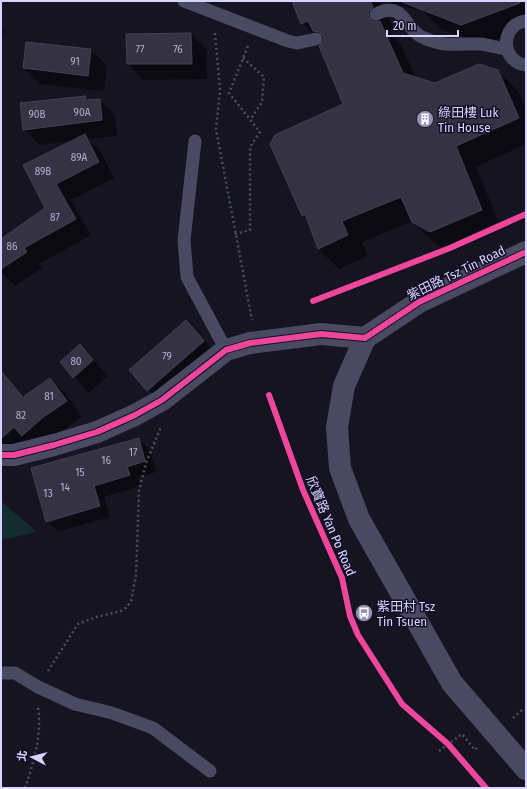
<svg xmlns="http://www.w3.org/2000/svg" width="527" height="789" font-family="'Fira Sans Condensed','Noto Sans TC',sans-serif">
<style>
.green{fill:#132c2d}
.shadow{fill:#0007}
.building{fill:#343243;stroke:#433f54}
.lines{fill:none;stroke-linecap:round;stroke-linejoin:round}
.path{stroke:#44505f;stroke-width:2.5;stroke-dasharray:2 3;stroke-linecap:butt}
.service{stroke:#4a4962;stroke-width:13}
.minor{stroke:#4a4962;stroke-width:22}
.tertiary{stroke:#4a4962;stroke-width:22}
.cycleway-casing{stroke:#130f26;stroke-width:8}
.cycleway{stroke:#ed469a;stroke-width:6}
.labels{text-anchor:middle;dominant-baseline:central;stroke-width:3;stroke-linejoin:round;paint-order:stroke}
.number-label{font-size:11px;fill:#b0acd0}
.poi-label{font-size:13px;fill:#d9d4ff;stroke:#130f26;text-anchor:start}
.street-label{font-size:13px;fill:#d9d4ff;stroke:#130f26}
</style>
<rect width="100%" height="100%" fill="#161421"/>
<path class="green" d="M1 501 37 532 1 540Z"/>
<g class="shadow">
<path d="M293 1H526V19L513 34 482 45 441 29 423 11 381 1 393 28 389 32 400 43 416 78 435 84 497 70 518 91 526 109V144L476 167 502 230 451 252 434 243 413 221 362 242 368 256 339 269 318 249 308 221 302 215 344 104 323 44 302 23Z"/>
<path d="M1 26 5 32 1 35Z"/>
<path d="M191 34 207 50V79L143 80 128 64Z"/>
<path d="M27 43 91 50 107 66 104 91 40 84 24 68Z"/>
<path d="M85 97 90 101 99 100 115 115 117 136 88 139 100 151 114 178 71 200 91 235 39 264 42 268 15 286 1 272V240L46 209 25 166 73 141 40 145 24 129Z"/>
<path d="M186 321 219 357 164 406 130 370Z"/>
<path d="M80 346 108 376 89 393 74 377Z"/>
<path d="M1 370 24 397 50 379 66 394 82 417 58 434 1 452Z"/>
<path d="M139 439 150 450 156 472 138 478 140 486 104 497 110 517 58 532 47 521Z"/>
</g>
<g class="building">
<path d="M292 1H370L373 7 368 12 369 17 374 22 380 21 403 73 435 83 479 64 498 70 519 118 456 146 482 210 430 232 412 222 401 197 342 221 348 235 318 249 305 214 302 216 270 144 275 135 343 104 319 46 323 42 324 37 319 32 313 31 308 21 301 24Z"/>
<path d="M403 1H520V3L461 25 402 2Z"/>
<path d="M191 33 192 64H127L126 34Z"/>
<path d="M26 42 91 49 88 76 23 68Z"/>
<path d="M86 96 85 100 100 99 102 120 23 130 20 103Z"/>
<path d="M85 134 99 162 56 184 76 219 24 248 27 252 1 269V239L45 208 23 165Z"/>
<path d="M186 320 204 341 147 391 129 370Z"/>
<path d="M80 344 93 360 73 378 60 362Z"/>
<path d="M1 371 23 397 50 378 67 401 42 418 22 436 14 427 1 439Z"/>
<path d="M139 438 145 461 127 467 130 475 94 486 100 506 46 522 31 468Z"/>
</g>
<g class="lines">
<g class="path">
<path d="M215 33 220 91 216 129 252 320"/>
<path d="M243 58 264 77 262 102 250 120"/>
<path d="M235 234 250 230V147L260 132 229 93 248 46"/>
<path d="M48 671 78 624 96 617 121 611 127 607 131 601 136 575 139 491 146 463 161 427"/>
<path d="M513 718 522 710"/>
<path d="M439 751 462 734 475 750 477 748"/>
<path d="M25 788C34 762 42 734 38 707"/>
</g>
<g class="service">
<path d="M184 1 288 41 297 43 316 39"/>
<path d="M376 14C405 0 404 29 422 37 444 48 457 43 480 44 489 45 498 48 507 49"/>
<path d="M526 21C500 24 500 62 526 65"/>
<path d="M195 141 184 240 187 277 226 350"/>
<path d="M1 673H15L38 687 75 704 112 713 153 728 210 771"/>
</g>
<path class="minor" d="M1 455H14L54 445 97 432 135 415 162 400 226 350 250 343 321 334 365 338"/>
<path class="tertiary" d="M526 252 419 302 365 338 344 386 337 427 340 468 359 519 452 683 526 769"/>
<defs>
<g id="cycleway">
<path d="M313 301 450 248 526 214"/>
<path d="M269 395 303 490 342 578 350 616 358 635 402 704 448 744 486 788"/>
<path d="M1 455H14L54 445 97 432 135 415 162 400 226 350 250 343 321 334 365 338 419 302 526 252"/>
</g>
</defs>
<use href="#cycleway" class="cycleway-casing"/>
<use href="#cycleway" class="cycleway"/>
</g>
<defs>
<symbol id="building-disc" viewBox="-11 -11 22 22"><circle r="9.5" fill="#9591b1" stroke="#130f26"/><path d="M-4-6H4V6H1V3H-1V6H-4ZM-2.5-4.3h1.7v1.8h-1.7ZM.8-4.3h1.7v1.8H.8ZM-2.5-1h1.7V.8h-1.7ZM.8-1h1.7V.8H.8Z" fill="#fff"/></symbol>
<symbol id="bus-disc" viewBox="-11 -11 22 22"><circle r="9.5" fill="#9591b1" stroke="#130f26"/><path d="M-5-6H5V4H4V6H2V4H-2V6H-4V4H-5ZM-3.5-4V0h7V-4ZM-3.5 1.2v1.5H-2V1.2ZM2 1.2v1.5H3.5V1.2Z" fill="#fff"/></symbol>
</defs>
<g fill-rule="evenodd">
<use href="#building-disc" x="415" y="109" width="20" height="20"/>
<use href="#bus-disc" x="354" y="603" width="20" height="20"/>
</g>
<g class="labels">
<g class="number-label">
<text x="140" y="49">77</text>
<text x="178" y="49">76</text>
<text x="75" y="61">91</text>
<text x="82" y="112">90A</text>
<text x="37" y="114">90B</text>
<text x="79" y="157">89A</text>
<text x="43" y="171">89B</text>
<text x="55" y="217">87</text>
<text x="12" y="246">86</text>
<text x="167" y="356">79</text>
<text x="76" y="361">80</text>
<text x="49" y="396">81</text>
<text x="21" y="415">82</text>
<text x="133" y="452">17</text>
<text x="106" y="460">16</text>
<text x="80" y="472">15</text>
<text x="65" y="487">14</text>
<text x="48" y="493">13</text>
</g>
<g class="poi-label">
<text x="438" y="112">綠田樓 Luk<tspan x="438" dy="15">Tin House</tspan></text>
<text x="377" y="606">紫田村 Tsz<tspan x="377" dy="15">Tin Tsuen</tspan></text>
</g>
<g class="street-label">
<text transform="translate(456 273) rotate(-26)">紫田路 Tsz Tin Road</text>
<text transform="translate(331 526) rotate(67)">欣寶路 Yan Po Road</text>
</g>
</g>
<rect width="527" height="789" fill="none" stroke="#d9d4ff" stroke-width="4"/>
<g transform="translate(32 757) rotate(277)" stroke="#130f26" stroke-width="3" paint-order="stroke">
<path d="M0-3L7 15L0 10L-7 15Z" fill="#d9d4ff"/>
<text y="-6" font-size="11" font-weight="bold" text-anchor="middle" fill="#d9d4ff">北</text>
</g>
<path d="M387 30v6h71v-6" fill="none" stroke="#d9d4ff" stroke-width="2"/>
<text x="393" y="30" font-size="12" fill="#d9d4ff" stroke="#130f26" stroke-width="3" paint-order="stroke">20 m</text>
</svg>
